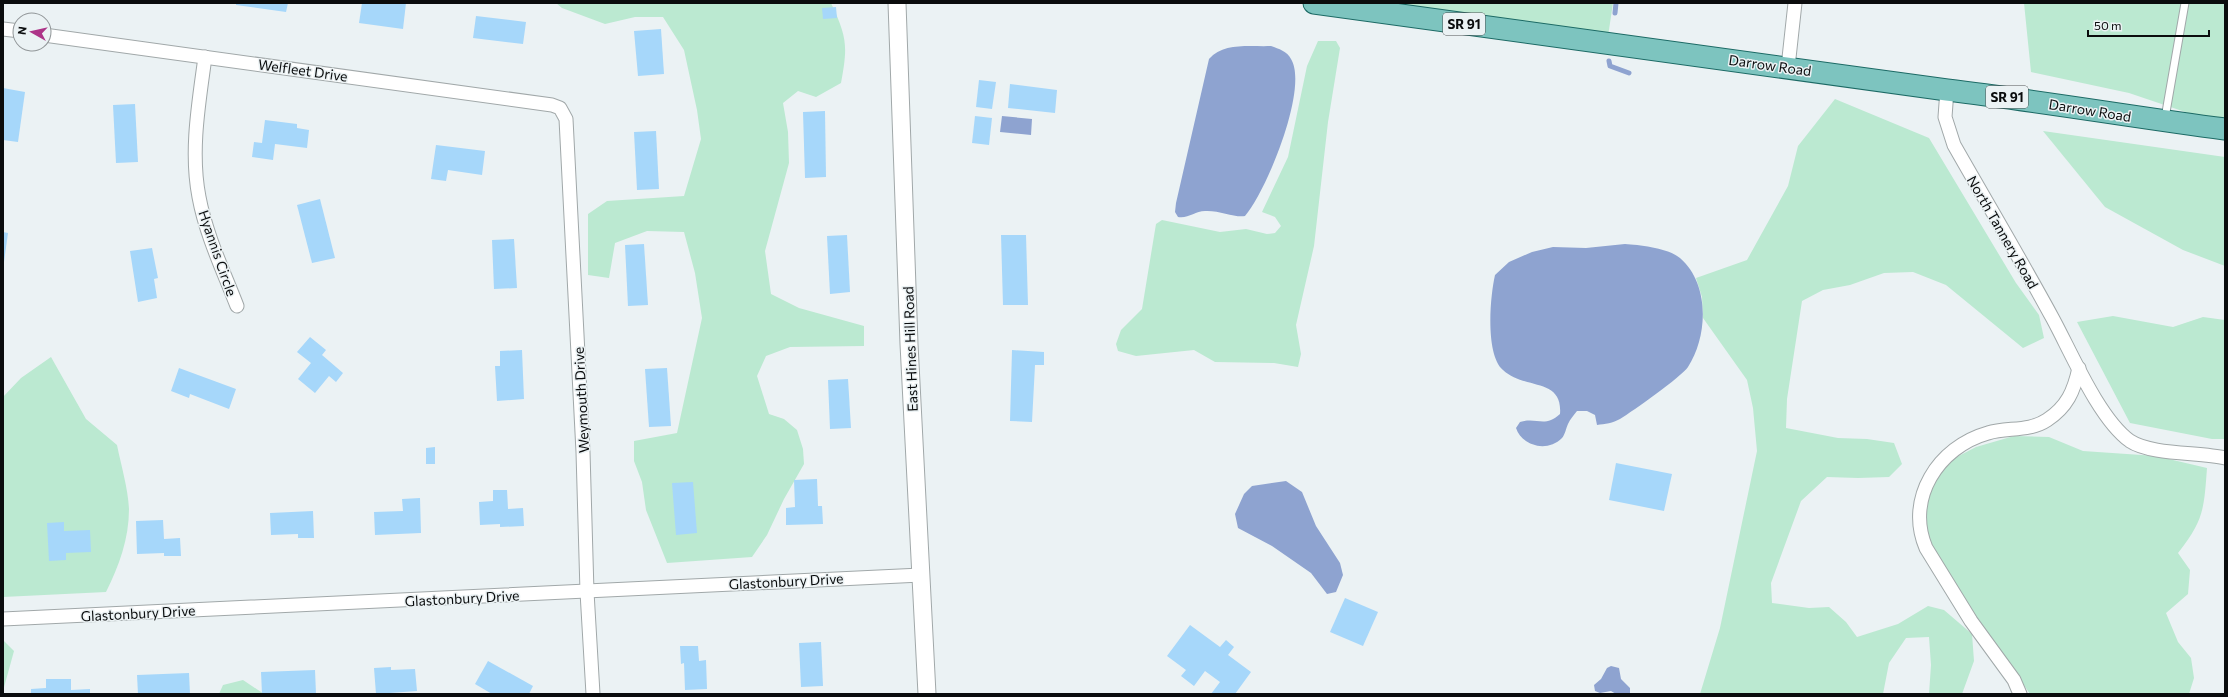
<svg xmlns="http://www.w3.org/2000/svg" width="2228" height="697" font-family="Commissioner,sans-serif">
<style>
.green{fill:#bbe9d1}
.water{fill:#8ea3d0}
.lines{fill:none;stroke-linecap:round;stroke-linejoin:round}
.stream{stroke:#8ea3d0;stroke-width:5}
.building{fill:#a6d7fa}
.service-casing{stroke:#a1a8a9;stroke-width:9}
.minor-casing{stroke:#a1a8a9;stroke-width:15}
.tertiary-casing{stroke:#a1a8a9;stroke-width:19}
.primary-casing{stroke:#1c6a65;stroke-width:23}
.service{stroke:#fff;stroke-width:7}
.minor{stroke:#fff;stroke-width:13}
.tertiary{stroke:#fff;stroke-width:17}
.primary{stroke:#7dc4bf;stroke-width:21}
.labels{text-anchor:middle;dominant-baseline:central;stroke-width:3;stroke-linejoin:round;paint-order:stroke}
.shield{fill:#ebf2f4;stroke:#4e5152;stroke-width:1}
.shield-label{font-size:13px;font-weight:bold;fill:#0a0c0d}
.street-label{font-size:14px;fill:#0a0c0d;stroke:#ebf2f4}
</style>
<rect width="100%" height="100%" fill="#ebf2f4"/>
<g class="green">
<path d="M556 3H831C847 37 848 46 841 83L816 97 798 91 783 103 788 132 789 163 765 251 771 294 799 308 864 326V346L790 347 766 356 757 376 769 414 784 419 797 430 803 449 804 464 784 499 767 535 752 557 667 563 646 510 642 482 634 461V441L677 433 702 318 695 273 684 232 647 231 615 243 609 278 588 275V214L607 201 684 196 701 139 697 110 684 50 663 17H635L605 24 562 8Z"/>
<path d="M1314 3H1613L1607 43Z"/>
<path d="M2024 3H2225V119H2206L2129 93 2031 72Z"/>
<path d="M1318 41H1336L1340 48 1328 122 1314 246 1296 325 1301 354 1298 367 1274 363 1215 362 1194 350 1136 356 1118 351 1116 344 1121 330 1142 309 1156 224 1162 220 1220 232 1246 229 1267 234 1275 233 1281 226 1275 217 1262 212 1288 157 1307 66Z"/>
<path d="M1835 99 1929 138 2016 283 2039 315 2044 338 2023 348 1946 285 1913 272 1884 273 1850 285 1823 290 1802 301 1787 399 1786 428 1838 438 1867 439 1894 443 1902 464 1889 477 1858 478 1827 477 1801 501 1771 583 1772 603 1809 608 1829 607 1846 622 1857 637 1898 624 1928 606 1944 610 1972 634 1974 661 1962 694H1929L1931 665 1929 637 1906 638 1889 663 1883 694H1700L1720 628 1757 451 1753 408 1747 380 1703 318 1702 297 1696 278 1747 260 1788 186 1798 146Z"/>
<path d="M2043 131 2225 157V266L2183 250 2105 207Z"/>
<path d="M2113 316 2173 327 2203 317 2225 320V439H2212L2130 423 2077 322Z"/>
<path d="M51 357 86 419 117 445C121 465 128 488 129 509 129 539 119 566 106 592L3 597V397L21 378Z"/>
<path d="M2014 436 2049 437 2083 451 2156 456 2207 468C2204 509 2204 520 2178 553L2190 570 2188 594 2166 613 2178 642 2191 658 2194 678 2189 694H2030L1951 581 1927 540V505L1935 478 1951 460 1976 447Z"/>
<path d="M3 640 14 651 3 691Z"/>
<path d="M243 680 264 694H219L223 685Z"/>
</g>
<g class="water">
<path d="M1271 46C1279 49 1287 51 1291 59 1309 88 1266 192 1245 216 1235 218 1219 210 1205 211 1195 211 1188 219 1178 217L1175 212 1176 203 1209 59C1224 42 1250 47 1271 46Z"/>
<path d="M1002 116 1032 119 1031 135 1000 132Z"/>
<path d="M1625 244C1640 245 1668 248 1680 258 1710 284 1708 336 1688 367 1681 377 1633 411 1620 419 1613 423 1605 424 1597 425L1595 415 1587 411H1577C1574 415 1570 419 1568 424 1566 428 1565 435 1562 438 1547 453 1522 446 1516 428L1520 422C1537 417 1545 428 1560 414 1563 377 1524 390 1503 370 1485 354 1490 297 1495 275L1509 262 1532 252 1553 247 1586 248Z"/>
<path d="M1286 481 1302 492 1316 526 1340 563 1343 575 1336 592 1327 594 1311 573 1272 546 1238 528 1235 514 1244 494 1252 486Z"/>
<path d="M1611 666 1619 668 1621 679 1630 688V694H1616L1611 691 1600 693 1595 691 1594 685 1601 679 1607 668Z"/>
</g>
<g class="lines">
<g class="stream">
<path d="M1615 13 1616 3"/>
<path d="M1609 61 1610 66 1629 73"/>
</g>
</g>
<g class="building">
<path d="M236 3H288L286 12 236 5Z"/>
<path d="M362 3H406L403 29 359 23Z"/>
<path d="M836 7 837 18 823 19 822 8Z"/>
<path d="M476 16 526 22 523 44 473 38Z"/>
<path d="M661 29 664 74 638 76 634 31Z"/>
<path d="M979 80 996 82 992 109 976 107Z"/>
<path d="M1010 84 1057 90 1055 113 1008 108Z"/>
<path d="M3 88 25 92 18 142 3 140Z"/>
<path d="M135 104 138 162 116 163 113 105Z"/>
<path d="M825 111 826 177 805 178 803 112Z"/>
<path d="M975 116 992 118 989 145 972 143Z"/>
<path d="M265 120 297 124V128L309 130 307 148 275 144 273 160 252 157 254 142 262 143Z"/>
<path d="M656 131 659 189 637 190 634 132Z"/>
<path d="M436 145 485 151 482 175 448 170 446 181 431 179Z"/>
<path d="M320 199 335 258 312 263 297 205Z"/>
<path d="M3 232 8 233 4 262H3Z"/>
<path d="M847 235 850 292 830 294 827 236Z"/>
<path d="M1001 235H1026L1028 305H1003Z"/>
<path d="M514 239 517 288 494 289 492 240Z"/>
<path d="M644 244 648 305 628 306 625 245Z"/>
<path d="M152 248 158 278 154 279 157 298 138 302 130 251Z"/>
<path d="M310 337 326 350 322 355 343 373 336 382 329 376 315 393 298 379 311 363 297 352Z"/>
<path d="M522 350 524 399 497 401 495 366H500V351Z"/>
<path d="M1012 350 1044 352V365H1035L1032 422 1010 421Z"/>
<path d="M179 368 236 389 229 409 190 394 189 398 171 391Z"/>
<path d="M667 368 671 426 649 427 645 369Z"/>
<path d="M848 379 851 428 830 429 828 380Z"/>
<path d="M435 447V464H426V448Z"/>
<path d="M1616 463 1672 474 1664 511 1609 500Z"/>
<path d="M817 479 818 506H822L823 524 786 525V508L795 507 794 480Z"/>
<path d="M693 482 697 533 676 535 672 483Z"/>
<path d="M493 490H507L508 509 523 508 524 526 500 527V524L480 525 479 502 493 501Z"/>
<path d="M420 498 421 533 375 535 374 512 403 511 402 499Z"/>
<path d="M313 511 314 538H298V534L271 535 270 513Z"/>
<path d="M163 520 164 539 180 538 181 556H164V553L137 554 136 521Z"/>
<path d="M64 522V531L90 530 91 552 66 553V560L49 561 47 523Z"/>
<path d="M1345 598 1378 612 1363 646 1330 632Z"/>
<path d="M1190 625 1220 647 1226 640 1234 647 1228 655 1251 672 1235 694H1211L1220 682 1205 671 1194 686 1181 676 1186 670 1167 656Z"/>
<path d="M821 642 823 686 801 687 799 643Z"/>
<path d="M680 646H698L699 661 706 660 707 689 685 690 684 663 681 664Z"/>
<path d="M488 661 533 686 529 694H492L475 684Z"/>
<path d="M391 667V670L415 669 417 691 376 694 374 668Z"/>
<path d="M315 670 316 694H262L261 672Z"/>
<path d="M189 673 190 694H138L137 675Z"/>
<path d="M46 679H71V690L90 689V694H31V689L46 688Z"/>
</g>
<g class="lines">
<defs>
<path id="service" d="M2165 118 2185 3"/>
<g id="minor">
<path d="M3 29 20 31"/>
<path d="M44 35 552 105 560 108 566 119 583 452 587 592 593 694"/>
<path d="M205 57C199 102 190 151 199 197 206 235 223 270 237 306"/>
<path d="M1788 67 1795 3"/>
<path d="M1947 90 1945 117 1954 145C1987 203 2021 260 2053 319 2071 352 2099 419 2130 441 2151 455 2200 452 2225 458"/>
<path d="M3 619 921 575"/>
<path d="M2020 694 2014 680 1971 621 1926 548C1905 499 1938 447 1988 433 2007 427 2029 432 2047 420 2067 407 2074 391 2079 368"/>
</g>
<path id="tertiary" d="M897 3 909 344 927 694"/>
<path id="primary" d="M1314 3 1947 90C2040 101 2133 117 2225 129"/>
</defs>
<use href="#service" class="service-casing"/>
<use href="#minor" class="minor-casing"/>
<use href="#tertiary" class="tertiary-casing"/>
<use href="#primary" class="primary-casing"/>
<use href="#service" class="service"/>
<use href="#minor" class="minor"/>
<use href="#tertiary" class="tertiary"/>
<use href="#primary" class="primary"/>
</g>
<g class="labels">
<g class="shield">
<rect x="1443" y="13" width="42" height="22" rx="3"/>
<rect x="1986" y="86" width="42" height="22" rx="3"/>
</g>
<g class="shield-label">
<text x="1464" y="24">SR 91</text>
<text x="2007" y="97">SR 91</text>
</g>
<g class="street-label">
<text transform="translate(1770 65) rotate(8)">Darrow Road</text>
<text transform="translate(303 70) rotate(8)">Welfleet Drive</text>
<text transform="translate(2090 110) rotate(9)">Darrow Road</text>
<text transform="translate(2003 232) rotate(60)">North Tannery Road</text>
<text transform="translate(218 253) rotate(71)">Hyannis Circle</text>
<text transform="translate(910 349) rotate(-92)">East Hines Hill Road</text>
<text transform="translate(581 400) rotate(-93)">Weymouth Drive</text>
<text transform="translate(786 581) rotate(-3)">Glastonbury Drive</text>
<text transform="translate(462 598) rotate(-3)">Glastonbury Drive</text>
<text transform="translate(138 613) rotate(-3)">Glastonbury Drive</text>
</g>
</g>
<rect width="2228" height="697" fill="none" stroke="#0a0c0d" stroke-width="8"/>
<g transform="translate(32 32) rotate(278)"><circle r="19" fill="#ebf2f4" stroke="#919698"/>
<path d="M0-3L7 15L0 10L-7 15Z" fill="#ad3488"/>
<text y="-6" font-size="11" font-weight="bold" text-anchor="middle" fill="#0a0c0d">N</text>
</g>
<path d="M2088 30v6h121v-6" fill="none" stroke="#0a0c0d" stroke-width="2"/>
<text x="2094" y="30" font-size="12" fill="#0a0c0d" stroke="#ebf2f4" stroke-width="3" paint-order="stroke">50 m</text>
</svg>
